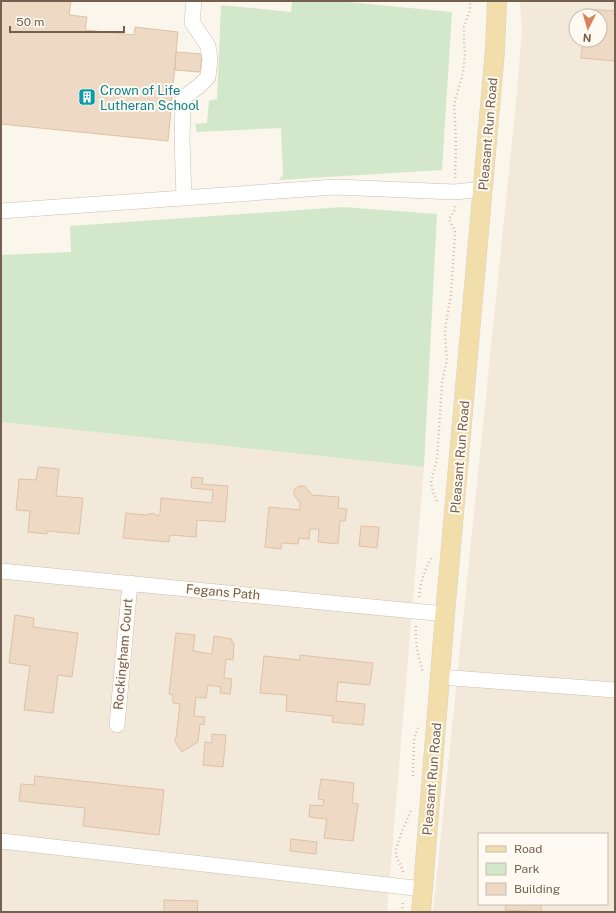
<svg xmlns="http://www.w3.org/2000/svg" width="616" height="913" font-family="'Public Sans',sans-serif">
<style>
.residential{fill:#f2e9da;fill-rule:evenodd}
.green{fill:#d3e8ca}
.building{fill:#eed9c5;stroke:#dfc1a7}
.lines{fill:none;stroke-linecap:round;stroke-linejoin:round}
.minor-casing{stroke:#ccbfb1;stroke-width:16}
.major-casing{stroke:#d8d2ce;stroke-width:20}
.path{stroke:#d3bca8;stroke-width:2.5;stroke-dasharray:1 3;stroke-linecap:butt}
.minor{stroke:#fff;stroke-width:15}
.major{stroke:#f2deaa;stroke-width:19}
.labels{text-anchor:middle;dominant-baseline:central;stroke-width:4;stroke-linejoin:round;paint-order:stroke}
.culture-label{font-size:13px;fill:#0d838f;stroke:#fefaf1;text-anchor:start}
.street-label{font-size:13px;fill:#746050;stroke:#fefaf1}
</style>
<rect width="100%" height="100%" fill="#fbf6eb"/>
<g class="residential">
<path d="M520 1H615V912H433L516 103 522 30ZM576 16H600V40H576ZM479 834H607V904H479Z"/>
<path d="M1 422 424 467 387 912H1Z"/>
</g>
<g class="green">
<path d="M292 1H337L452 12 442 170 279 180 283 175 281 128 197 132 195 124 207 123 209 101 217 99 221 5 291 12Z"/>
<path d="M343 207 437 214 424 467 1 422V255L71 252 70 226Z"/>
</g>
<g class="building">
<path d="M1 1H71L69 15 87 17 85 30 134 35 135 27 178 32 168 141 1 124Z"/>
<path d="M586 9 615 11V61L581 58 583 40H600V16H585Z"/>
<path d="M176 52 202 54 200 72 175 70Z"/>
<path d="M38 467 59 469 56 496 83 498 79 534 47 531V534L28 532 30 511 16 510 19 479 36 480Z"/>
<path d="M192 477 203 478 202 484 228 486 225 522 197 520 196 537 170 535 169 542 123 538 126 513 146 515 153 513 158 516 160 514 161 498 212 503 213 490 191 488Z"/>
<path d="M299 486H305L312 495 339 497 338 508 347 509 345 521H340L338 544 318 542 319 529H310L309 539 299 538 298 544 282 543 281 549 265 547 269 507 300 510V503L294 495V490Z"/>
<path d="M361 526 379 527 377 548 359 546Z"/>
<path d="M15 615 34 618 33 627 78 633 72 677 58 675 53 713 24 710 30 666 9 663Z"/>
<path d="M176 633 195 635 193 651 212 654 214 636 232 639V643H234L233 660 226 659 224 678 232 679 230 694 220 693 221 687 208 685 206 698 196 697 194 716 205 717 204 725 200 724 198 742 182 752 174 740 176 738 180 704 173 703V695L169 694Z"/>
<path d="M300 655 373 663 370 685 338 682 336 701 365 704 363 725 332 722 333 716 286 711 287 695 260 693 264 656 300 660Z"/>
<path d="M212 734 226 735 223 767 203 765 205 742 212 743Z"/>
<path d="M35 776 164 790 159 835 83 826 85 808 19 801 21 784 34 785Z"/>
<path d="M321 779 354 783 352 803 358 804 353 841 324 838 327 819 309 817 310 805 323 806 324 800 318 799Z"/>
<path d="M291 839 317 842 316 854 290 851Z"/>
<path d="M164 900 198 901 197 912H164Z"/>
<path d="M506 904H541V912L505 910Z"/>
</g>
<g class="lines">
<defs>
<g id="minor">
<path d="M184 198 182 141 183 98 199 86 208 77 210 59 208 46 192 22 194 1"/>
<path d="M1 211 335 187 455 192 483 189"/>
<path d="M1 571 445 614"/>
<path d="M440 677 615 690"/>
<path d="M117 725 130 583"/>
<path d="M1 841 423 889"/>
</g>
<path id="major" d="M421 912 445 614 495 50 497 1"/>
</defs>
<use href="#minor" class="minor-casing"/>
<use href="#major" class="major-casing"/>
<g class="path">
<path d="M455 178 456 142 454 104 463 73 465 54 464 40V27L470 10V1"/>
<path d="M437 501 433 492 431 482 437 459 442 383 447 360 445 336 446 323 451 295 455 233C454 227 451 224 449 219L455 210V205"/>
<path d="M419 597C420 582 425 570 432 557"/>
<path d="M416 626C415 642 418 657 423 672"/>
<path d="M413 776 414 739 418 728"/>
<path d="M403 872C402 866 397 860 396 854 395 844 408 820 411 809"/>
<path d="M402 912 403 901"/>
</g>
<use href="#minor" class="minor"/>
<use href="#major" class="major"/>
</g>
<defs>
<symbol id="building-square" viewBox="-11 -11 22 22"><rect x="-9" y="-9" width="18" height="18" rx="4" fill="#0f9aa8" stroke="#fefaf1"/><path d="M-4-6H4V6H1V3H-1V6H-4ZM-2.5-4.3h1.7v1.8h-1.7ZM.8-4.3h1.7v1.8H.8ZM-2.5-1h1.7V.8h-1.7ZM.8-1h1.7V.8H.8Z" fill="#fff"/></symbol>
</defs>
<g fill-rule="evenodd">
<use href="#building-square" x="77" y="87" width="20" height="20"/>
</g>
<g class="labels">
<g class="culture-label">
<text x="100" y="90">Crown of Life<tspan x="100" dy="15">Lutheran School</tspan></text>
</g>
<g class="street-label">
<text transform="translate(488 134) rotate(-85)">Pleasant Run Road</text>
<text transform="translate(460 457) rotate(-85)">Pleasant Run Road</text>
<text transform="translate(223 592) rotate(5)">Fegans Path</text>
<text transform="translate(123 654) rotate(-85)">Rockingham Court</text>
<text transform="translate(432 779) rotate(-85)">Pleasant Run Road</text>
</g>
</g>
<rect width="616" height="913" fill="none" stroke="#746050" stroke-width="4"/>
<rect x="478" y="833" width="130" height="72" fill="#fefaf1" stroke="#c7bcb1"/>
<rect x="486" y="846" width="20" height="6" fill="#f2deaa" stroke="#c7bcb1"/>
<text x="514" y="853" font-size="12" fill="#746050">Road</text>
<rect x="486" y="863" width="20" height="12" fill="#d3e8ca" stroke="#c7bcb1"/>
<text x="514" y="873" font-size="12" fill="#746050">Park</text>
<rect x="486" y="883" width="20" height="12" fill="#eed9c5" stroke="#c7bcb1"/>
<text x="514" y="893" font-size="12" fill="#746050">Building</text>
<g transform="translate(588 28) rotate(185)"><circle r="19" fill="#fefaf1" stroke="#c7bcb1"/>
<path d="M0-3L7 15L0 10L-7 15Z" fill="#d8835c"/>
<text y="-6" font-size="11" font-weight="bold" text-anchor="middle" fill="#746050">N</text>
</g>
<path d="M10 26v6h114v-6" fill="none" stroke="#746050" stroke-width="2"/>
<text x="16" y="26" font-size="12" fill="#746050" stroke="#fefaf1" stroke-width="3" paint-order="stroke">50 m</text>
</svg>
